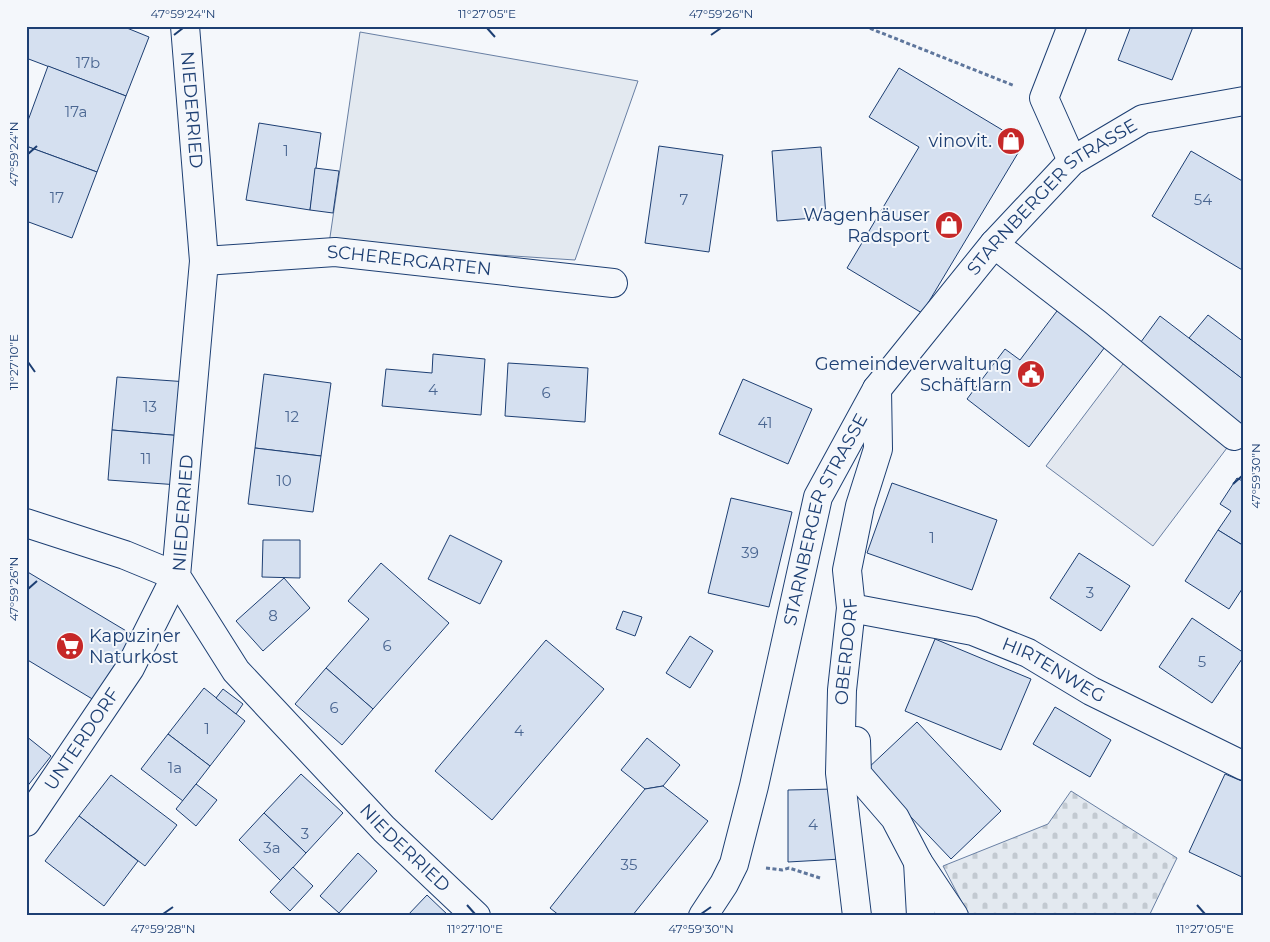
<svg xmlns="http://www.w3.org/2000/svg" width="1270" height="942" font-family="Montserrat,sans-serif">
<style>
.grass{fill:#e3e9f0;stroke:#687fa3}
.cemetery{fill:url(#cemetery-stones);stroke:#687fa3}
.parking{fill:#e3e8f0;stroke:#687fa3}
.building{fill:#d5e0f0;stroke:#1d3f73}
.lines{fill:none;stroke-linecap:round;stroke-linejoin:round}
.minor-casing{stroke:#1d3f73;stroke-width:30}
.major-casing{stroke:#1d3f73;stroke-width:30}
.path{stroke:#5e769c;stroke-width:3;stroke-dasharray:4 2.5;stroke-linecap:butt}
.minor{stroke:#f4f7fb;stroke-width:28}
.major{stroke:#f4f7fb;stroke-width:28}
.ticks{fill:none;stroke:#1d3f73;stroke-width:2}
.labels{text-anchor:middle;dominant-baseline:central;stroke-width:4;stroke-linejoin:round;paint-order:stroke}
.number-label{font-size:15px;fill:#4b6792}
.street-label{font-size:18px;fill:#1d3f73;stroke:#f4f7fb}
.poi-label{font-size:18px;fill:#1d3f73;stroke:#f4f7fb;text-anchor:end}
.neatline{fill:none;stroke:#1d3f73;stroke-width:2}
.ticks-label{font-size:12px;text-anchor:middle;fill:#1d3f73}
</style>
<defs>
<pattern id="cemetery-stones" width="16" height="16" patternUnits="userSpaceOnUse" patternTransform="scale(1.25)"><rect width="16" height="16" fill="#e3e9f0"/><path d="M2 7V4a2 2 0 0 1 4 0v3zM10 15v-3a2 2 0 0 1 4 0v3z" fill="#c2c9d1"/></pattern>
</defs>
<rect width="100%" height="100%" fill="#f4f7fb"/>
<path class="grass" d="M360 32 638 81 575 260 329 244Z"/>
<path class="cemetery" d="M1071 791 1177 858 1149 916H969L943 866 1048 824Z"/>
<path class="parking" d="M1135 348 1242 428 1153 546 1046 466Z"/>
<g class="building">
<path d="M27 26H122L149 37 126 96 26 58Z"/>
<path d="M1131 26 1193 27 1172 80 1118 60Z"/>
<path d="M48 66 126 96 97 172 26 146V126Z"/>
<path d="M899 68 1024 143 922 313 847 268 919 147 869 117Z"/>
<path d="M259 123 321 133 310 210 246 200Z"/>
<path d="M26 146 97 172 72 238 26 221Z"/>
<path d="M659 146 723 155 709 252 645 243Z"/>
<path d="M821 147 826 217 777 221 772 151Z"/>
<path d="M1191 151 1244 182V271L1152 216Z"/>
<path d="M315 168 339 171 333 213 310 210Z"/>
<path d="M1060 307 1108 343 1029 447 967 399 1005 349 1020 360Z"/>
<path d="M1208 315 1244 342V374L1241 378 1189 338Z"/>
<path d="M1160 316 1244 380V426L1138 346Z"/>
<path d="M433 354 485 359 481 415 382 406 386 369 432 373Z"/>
<path d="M508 363 588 368 585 422 505 416Z"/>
<path d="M264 374 331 383 321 456 255 448Z"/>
<path d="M117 377 188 382 183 436 112 430Z"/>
<path d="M743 379 812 409 788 464 719 434Z"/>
<path d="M112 430 183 436 179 485 108 480Z"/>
<path d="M255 448 321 456 313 512 248 504Z"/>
<path d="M1237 478 1244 482V546L1218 530 1231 511 1220 504Z"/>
<path d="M892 483 997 520 972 590 867 553Z"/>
<path d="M731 498 792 512 769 607 708 593Z"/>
<path d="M1218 530 1244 546V586L1229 609 1185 581Z"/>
<path d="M450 535 502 561 480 604 428 579Z"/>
<path d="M263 540H300V578L262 577Z"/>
<path d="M1079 553 1130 586 1101 631 1050 598Z"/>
<path d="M381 563 449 623 373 709 326 668 369 619 348 601Z"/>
<path d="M26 571 133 635 94 700 26 659Z"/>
<path d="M284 578 310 608 263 651 236 621Z"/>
<path d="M623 611 642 617 635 636 616 629Z"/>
<path d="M1192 618 1244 653V656L1212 703 1159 667Z"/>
<path d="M690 636 713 651 690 688 666 673Z"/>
<path d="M935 639 1031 679 1001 750 905 711Z"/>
<path d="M546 640 604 689 492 820 435 771Z"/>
<path d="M326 668 373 709 342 745 295 704Z"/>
<path d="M204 688 245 721 210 766 168 734Z"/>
<path d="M223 689 243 704 236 714 216 698Z"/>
<path d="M1055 707 1111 740 1090 777 1033 744Z"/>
<path d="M917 722 1001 811 951 859 866 770Z"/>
<path d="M168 734 210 766 183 801 141 769Z"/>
<path d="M26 736 51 756 26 788Z"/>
<path d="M647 738 680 765 663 786 645 789 621 770Z"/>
<path d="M301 774 343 813 306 853 264 813Z"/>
<path d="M1225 774 1244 782V878L1189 852Z"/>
<path d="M111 775 177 825 145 866 79 816Z"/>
<path d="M196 784 217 800 196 826 176 809Z"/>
<path d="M663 786 708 821 632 916H560L550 908 645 789Z"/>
<path d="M834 789 841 859 788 862V790Z"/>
<path d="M264 813 306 853 281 881 239 840Z"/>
<path d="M79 816 138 861 104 906 45 861Z"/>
<path d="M358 853 377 871 339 913 320 896Z"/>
<path d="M293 867 313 886 290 911 270 892Z"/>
<path d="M427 895 449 916H407Z"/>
</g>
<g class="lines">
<defs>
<g id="minor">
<path id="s1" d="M185 26 204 261 176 576 236 671 384 829 476 916"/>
<path d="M1072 26 1044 98 1072 161"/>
<path d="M994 244 1096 323 1234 436"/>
<path id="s2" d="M204 261 335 252 613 283"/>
<path d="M26 523 125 555 176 576"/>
<path id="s3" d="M851 608 973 631 1028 653 1091 691 1244 766"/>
<path d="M856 741 857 774 895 818 918 862 954 916"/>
<path id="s4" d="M26 822 130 668 176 576"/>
<path d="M918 862 921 916"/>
<path id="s5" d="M857 916 840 773 842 690 851 608 847 570 860 506 878 449 877 389"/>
</g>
<g id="major">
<path id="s6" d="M703 916 724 884 734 864 754 786 818 497 877 389 994 244 1072 161 1143 119 1244 101"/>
</g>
</defs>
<use href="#minor" class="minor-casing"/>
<use href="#major" class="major-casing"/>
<g class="path">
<path d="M864 26 1015 86"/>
<path d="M766 868 782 870 789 868 820 878"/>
</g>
<use href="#minor" class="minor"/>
<use href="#major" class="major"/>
</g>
<path class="ticks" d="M487 28 495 37M174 35 183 28M711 35 721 28M28 154 37 146M28 362 35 372M1233 484 1242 476M28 589 37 581M467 905 475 914M1197 905 1205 914M163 914 173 907M701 914 711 907"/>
<defs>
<symbol id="shop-disc" viewBox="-11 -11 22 22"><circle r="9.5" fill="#c62828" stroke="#f4f7fb"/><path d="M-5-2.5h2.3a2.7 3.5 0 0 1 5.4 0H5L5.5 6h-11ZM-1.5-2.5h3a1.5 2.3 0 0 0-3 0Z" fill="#fff"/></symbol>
<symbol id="civic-disc" viewBox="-11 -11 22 22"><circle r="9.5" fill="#c62828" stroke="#f4f7fb"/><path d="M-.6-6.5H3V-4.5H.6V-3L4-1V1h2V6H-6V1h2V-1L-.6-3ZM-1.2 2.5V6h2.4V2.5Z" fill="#fff"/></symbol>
<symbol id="supermarket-disc" viewBox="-11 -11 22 22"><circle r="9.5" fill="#c62828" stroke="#f4f7fb"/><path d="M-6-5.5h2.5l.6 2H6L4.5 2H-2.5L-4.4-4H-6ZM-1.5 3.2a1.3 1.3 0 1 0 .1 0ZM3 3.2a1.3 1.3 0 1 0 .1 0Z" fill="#fff"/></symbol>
</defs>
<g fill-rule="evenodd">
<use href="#shop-disc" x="995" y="125" width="32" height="32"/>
<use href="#shop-disc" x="933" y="209" width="32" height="32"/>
<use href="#civic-disc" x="1015" y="358" width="32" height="32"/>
<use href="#supermarket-disc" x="54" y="630" width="32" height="32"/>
</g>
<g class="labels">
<g class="number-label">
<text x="88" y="62">17b</text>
<text x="76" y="111">17a</text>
<text x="286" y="150">1</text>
<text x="57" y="197">17</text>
<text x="684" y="199">7</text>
<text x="1203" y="199">54</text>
<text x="433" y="389">4</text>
<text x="546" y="392">6</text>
<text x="150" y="406">13</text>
<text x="292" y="416">12</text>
<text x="765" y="422">41</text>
<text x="146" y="458">11</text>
<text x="284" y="480">10</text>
<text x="932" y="537">1</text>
<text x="750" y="552">39</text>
<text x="1090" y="592">3</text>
<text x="273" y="615">8</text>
<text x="387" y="645">6</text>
<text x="1202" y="661">5</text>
<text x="334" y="707">6</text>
<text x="207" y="728">1</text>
<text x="519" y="730">4</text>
<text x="175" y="767">1a</text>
<text x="813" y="824">4</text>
<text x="305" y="833">3</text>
<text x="272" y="847">3a</text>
<text x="629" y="864">35</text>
</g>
<g class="street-label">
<text stroke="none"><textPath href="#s1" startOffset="84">NIEDERRIED</textPath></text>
<text stroke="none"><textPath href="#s6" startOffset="822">STARNBERGER STRASSE</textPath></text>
<text stroke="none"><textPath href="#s2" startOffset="206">SCHERERGARTEN</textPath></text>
<text transform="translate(183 513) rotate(-86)">NIEDERRIED</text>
<text stroke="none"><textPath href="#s6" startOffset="418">STARNBERGER STRASSE</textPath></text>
<text stroke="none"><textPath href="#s5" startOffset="266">OBERDORF</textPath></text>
<text stroke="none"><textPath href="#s3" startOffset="214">HIRTENWEG</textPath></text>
<text stroke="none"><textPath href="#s4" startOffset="100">UNTERDORF</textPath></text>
<text stroke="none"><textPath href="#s1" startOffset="909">NIEDERRIED</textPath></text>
</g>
<g class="poi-label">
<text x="992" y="141">vinovit.</text>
<text x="930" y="215">Wagenhäuser<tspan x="930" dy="21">Radsport</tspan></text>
<text x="1012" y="364">Gemeindeverwaltung<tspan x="1012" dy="21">Schäftlarn</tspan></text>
<text x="89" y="636" text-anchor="start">Kapuziner<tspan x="89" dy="21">Naturkost</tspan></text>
</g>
</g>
<rect width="1270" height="942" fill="none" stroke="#f4f7fb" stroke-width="55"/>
<rect x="28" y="28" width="1214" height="886" class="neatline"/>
<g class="ticks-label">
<text x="183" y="18">47°59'24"N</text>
<text x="487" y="18">11°27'05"E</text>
<text x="721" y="18">47°59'26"N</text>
<text transform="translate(14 154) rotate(-90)" y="4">47°59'24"N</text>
<text transform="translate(14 362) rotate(-90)" y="4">11°27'10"E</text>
<text transform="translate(1256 476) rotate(-90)" y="4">47°59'30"N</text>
<text transform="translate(14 589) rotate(-90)" y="4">47°59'26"N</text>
<text x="163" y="933">47°59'28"N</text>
<text x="475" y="933">11°27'10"E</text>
<text x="701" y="933">47°59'30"N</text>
<text x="1205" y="933">11°27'05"E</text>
</g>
</svg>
